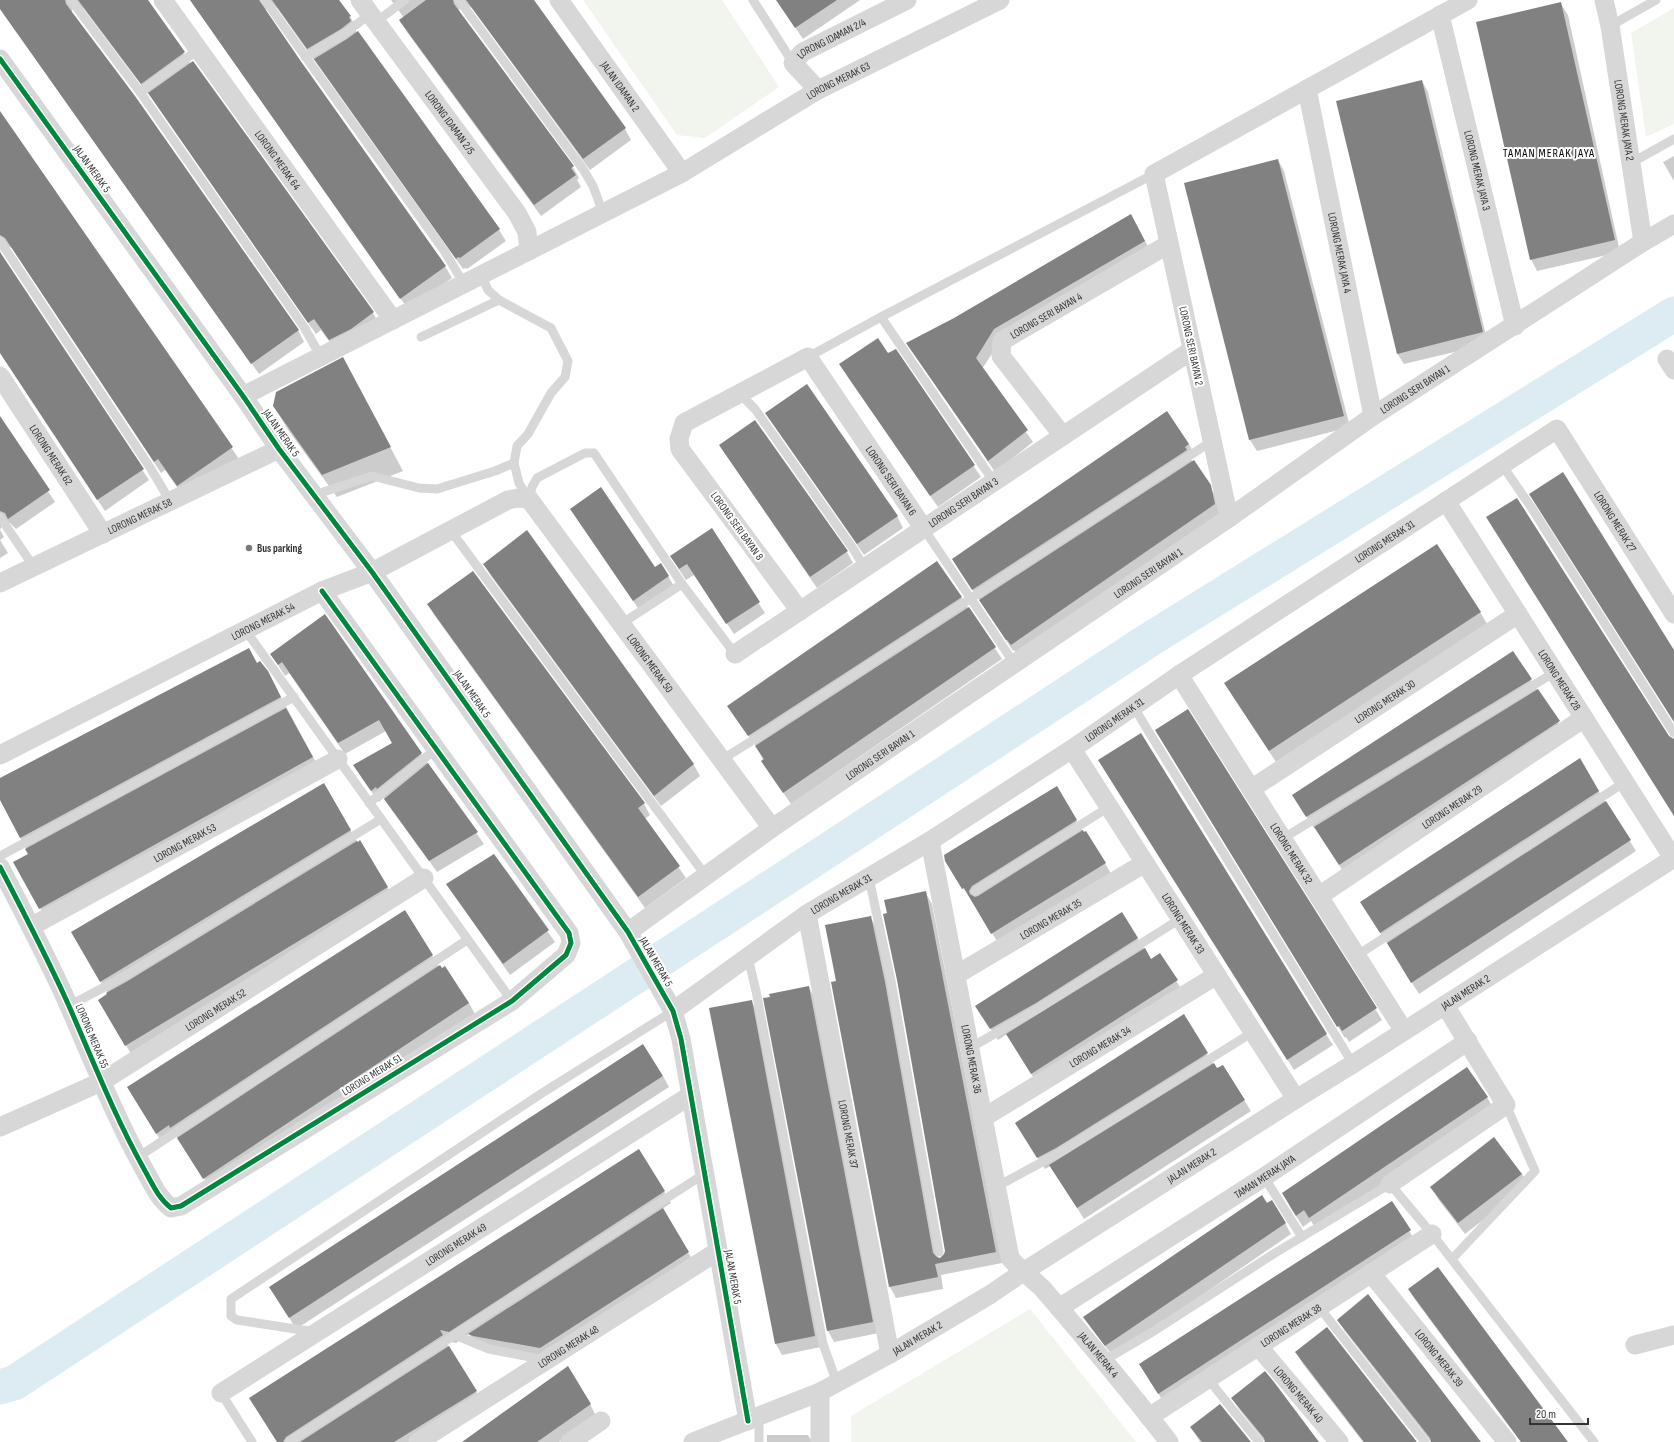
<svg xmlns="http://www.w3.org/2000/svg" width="1674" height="1442" font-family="'Sofia Sans Condensed',sans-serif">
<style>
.green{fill:#f1f5ed}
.shadow{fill:#0003}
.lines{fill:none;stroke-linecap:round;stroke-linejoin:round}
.river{stroke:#ddebf3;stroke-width:35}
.building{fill:#818181}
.service{stroke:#d7d7d7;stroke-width:9}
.minor{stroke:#d7d7d7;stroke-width:19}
.cycleway-casing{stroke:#fff;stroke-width:8}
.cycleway{stroke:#00873e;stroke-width:5}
.poi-dot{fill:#7a7a7a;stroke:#fff;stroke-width:1.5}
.labels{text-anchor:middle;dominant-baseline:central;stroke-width:4;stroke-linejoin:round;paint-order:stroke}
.street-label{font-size:11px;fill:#333;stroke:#fff}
.poi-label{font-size:11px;font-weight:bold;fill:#333;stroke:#fff;text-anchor:start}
.neighbourhood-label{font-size:12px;letter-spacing:1px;fill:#000;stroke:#fff}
</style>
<rect width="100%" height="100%" fill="#fff"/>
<g class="green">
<path d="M583 0H722L779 87 705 138 677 135Z"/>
<path d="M1674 8V124L1646 137 1631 33Z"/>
<path d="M1030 1309 1136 1442H851V1416Z"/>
</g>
<g class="shadow">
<path d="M0 0H146L191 64 373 313 379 324 336 351 321 330 316 334 150 94H148L83 8 78 5 72 9V13L298 330 304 342 259 374 0 9Z"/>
<path d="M190 0H338L350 16 356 28 355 29 357 33 358 32 499 230 506 241 467 269 466 268 463 269 277 8 271 5 265 10 266 13 445 266 452 278 408 309Z"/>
<path d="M391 0H532L625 129 631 140 590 170 472 8 468 6H462L459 10 460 13 573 167 579 178 577 180 581 187 541 216 407 32 400 21 404 18Z"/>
<path d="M777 0H860L803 39Z"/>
<path d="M1561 4 1568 15 1620 252 1537 271 1531 259Z"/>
<path d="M1422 81 1428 92 1488 344 1404 364 1397 353Z"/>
<path d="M0 113 239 459 184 497 165 470 161 473 13 249 10 247H4L0 250 1 255 149 480 105 511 0 353Z"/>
<path d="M1674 156V181L1663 162Z"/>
<path d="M1278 160 1284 171 1350 427 1257 451 1250 440 1185 184Z"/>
<path d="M1137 226 1151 252 1001 340 982 369 1033 442 995 472 908 344Z"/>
<path d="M895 350 981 477 938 507 847 376Z"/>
<path d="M343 359 403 471 337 497 288 430 274 406Z"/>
<path d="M766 413 897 516 903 528 864 555Z"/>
<path d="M0 418 55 502 16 529 10 523H3L0 530Z"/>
<path d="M1189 444 1195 456 1191 459 1217 498 1221 516 1018 656 1014 650 1013 651 953 560Z"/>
<path d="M720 446 847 552 853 563 817 588Z"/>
<path d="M578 520 668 576 675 588 640 611Z"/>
<path d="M0 530 4 537 0 540 8 553 0 558Z"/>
<path d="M711 530 765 613 734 634 694 575 686 580 678 568Z"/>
<path d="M527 531 694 765 700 776 661 806 491 576 484 564Z"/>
<path d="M961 597 1002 659 791 804 769 772 756 746 735 717Z"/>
<path d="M428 604 644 804 650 815 645 819 686 878 645 908 435 616Z"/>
<path d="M1480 612 1487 624 1276 762 1232 695Z"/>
<path d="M325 616 484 844 437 872 385 799 383 798 379 802 361 777 393 743 386 731 345 754 289 673 285 676 271 654Z"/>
<path d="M1513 652 1565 733 1346 876 1315 827 1314 828 1300 806Z"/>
<path d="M257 664 274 684 319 768 46 919 40 908 29 854 0 798V779Z"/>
<path d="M1187 710 1382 1020 1349 1042 1346 1037 1345 1038 1163 742Z"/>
<path d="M1579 760 1636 851 1419 994 1368 913Z"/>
<path d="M1106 772 1326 1034 1333 1045 1294 1070Z"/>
<path d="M323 784 358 843 360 842 394 898 133 1057 99 1000 108 994 72 932Z"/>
<path d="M1057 788 1083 832 1084 833 1086 832 1112 875 999 944 946 861Z"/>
<path d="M493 855 555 942 510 975 447 885Z"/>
<path d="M925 892 932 904 1002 1263 941 1275 943 1289 896 1298 890 1287 837 982 870 917 877 928 891 994 938 1259H941L945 1255 946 1251 888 914Z"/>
<path d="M405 911 439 967 469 1003 475 1014 211 1189 176 1136 163 1144 135 1099Z"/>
<path d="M1122 913 1151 960 1160 955 1183 992 1038 1085 1007 1034 998 1040 983 1017Z"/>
<path d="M809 987 815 999 879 1333 834 1342 828 1331Z"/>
<path d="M751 1001 758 1012 821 1347 782 1355 776 1344Z"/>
<path d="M1207 1054 1214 1065 1244 1100 1251 1111 1084 1219 1051 1166 1045 1169 1023 1135Z"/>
<path d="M663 1076 669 1087 296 1329 277 1298Z"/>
<path d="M1487 1097 1493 1108 1316 1229 1311 1221 1303 1227 1289 1205Z"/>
<path d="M639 1150 671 1203 662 1209 695 1264 546 1359 475 1345 469 1334 456 1343 445 1341 483 1403 419 1442H277Z"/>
<path d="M1522 1174 1528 1185 1465 1234 1438 1199 1432 1187Z"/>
<path d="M1391 1202 1416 1242 1165 1404 1147 1376Z"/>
<path d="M1267 1205 1285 1223 1291 1234 1113 1356 1091 1328 1085 1317Z"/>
<path d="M1409 1290 1566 1442H1521L1416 1301Z"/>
<path d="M1367 1296 1480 1442H1431L1344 1330 1338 1319Z"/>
<path d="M1296 1352 1416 1442H1363L1303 1364Z"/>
<path d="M1232 1398 1317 1442H1265L1239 1409Z"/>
<path d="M590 1404 596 1416 559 1442H463Z"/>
<path d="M1191 1427 1250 1442H1200Z"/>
<path d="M767 1435H808L812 1442H767Z"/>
</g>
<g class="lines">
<path class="river" d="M0 1387 14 1383 1149 640 1674 314"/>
</g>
<g class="building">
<path d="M0 0H65L66 4 135 96 299 330 251 364 0 9Z"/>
<path d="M78 0H148L185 52 141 84Z"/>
<path d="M190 0H259L300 60 446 266 400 299Z"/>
<path d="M272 0H339L351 16 349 17 351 21 341 29 307 49Z"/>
<path d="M426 0H453L454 4 574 166 571 168 576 175 534 205 399 20Z"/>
<path d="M466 0H534L626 128 583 159Z"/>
<path d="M776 0H837L795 28Z"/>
<path d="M1561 2 1615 240 1530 260 1476 22Z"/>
<path d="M358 31 500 229 460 258 458 257 456 259 314 59 347 39Z"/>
<path d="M193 61 374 312 351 329 329 340 314 319 308 323 148 93Z"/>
<path d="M1422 80 1483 332 1397 354 1336 101Z"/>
<path d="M0 111 233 447 177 486 158 459 154 462 5 238 0 235Z"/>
<path d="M1278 159 1344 416 1249 440 1184 183Z"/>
<path d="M1131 214 1145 241 994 329 976 358 1028 430 988 461 906 343 954 318Z"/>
<path d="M0 252 144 469 97 500 0 353Z"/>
<path d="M878 338 888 353 896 349 975 465 930 496 839 364Z"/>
<path d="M343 357 391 447 322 475 273 406 276 392Z"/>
<path d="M807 384 898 516 857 544 765 413Z"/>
<path d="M1167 411 1189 444 1185 447 1187 450 972 590 952 559Z"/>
<path d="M0 416 50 490 8 519 5 513 0 511Z"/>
<path d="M755 420 848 551 810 577 719 445Z"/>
<path d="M1194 460 1211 485 1215 504 1011 645 1007 640H1006L979 600Z"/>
<path d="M1563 472 1674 650V722L1529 494Z"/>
<path d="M601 487 655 567 661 563 669 576 633 601 570 509Z"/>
<path d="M1517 498 1669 736 1674 739V816L1486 517Z"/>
<path d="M712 528 760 602 726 624 687 564 679 569 670 556Z"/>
<path d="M527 530 694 764 654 796 483 564Z"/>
<path d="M1437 544 1481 612 1269 751 1224 683Z"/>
<path d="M937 561 962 597 748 736 727 706Z"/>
<path d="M473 571 645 803 638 808 680 866 638 897 427 604Z"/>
<path d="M969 607 996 647 783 793 761 761 764 759 755 746Z"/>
<path d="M325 614 422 753 377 789 376 787 371 791 353 765 392 743 379 720 338 743 282 662 278 665 270 654Z"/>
<path d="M249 648 257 663 260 661 268 671 281 697 20 838 0 800V778Z"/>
<path d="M1513 651 1532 679 1306 817 1292 795Z"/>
<path d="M1538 689 1560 721 1339 865 1314 827Z"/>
<path d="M286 708 313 757 39 909 13 862 28 854 25 849Z"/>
<path d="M1188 709 1377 1008 1342 1031 1339 1026 1337 1027 1155 730Z"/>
<path d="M1141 733 1327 1034 1287 1060 1098 760Z"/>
<path d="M1580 758 1599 791 1380 933 1360 902Z"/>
<path d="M428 763 478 832 429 861 384 799Z"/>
<path d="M324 783 351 830 100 982 71 932Z"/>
<path d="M1057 786 1077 820 972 886 969 891 970 894 975 897 978 896 1083 830 1084 832 1086 831 1106 863 991 934 964 888 962 889 945 861 944 855Z"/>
<path d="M1606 801 1631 840 1411 983 1387 943Z"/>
<path d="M360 840 388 887 125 1046 98 1000 107 994 106 993 126 982 357 841 358 842Z"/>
<path d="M494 854 549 930 503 964 446 884Z"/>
<path d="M926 891 996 1252 935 1264 938 1277 889 1287 831 982 836 981 825 925 871 916 885 982 933 1253 937 1257 940 1258 944 1254 945 1251 897 980 883 914 887 913 884 900Z"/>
<path d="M405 910 433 955 170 1128 169 1125 156 1134 127 1087Z"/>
<path d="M1122 912 1138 938 1036 1003 990 1029 975 1006Z"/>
<path d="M1145 948 1151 959 1160 953 1178 980 1031 1074 1006 1034Z"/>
<path d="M440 965 442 968 445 966 469 1003 203 1179 177 1138Z"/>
<path d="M809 986 873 1322 827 1331 763 998 770 997 769 994Z"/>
<path d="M752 1000 815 1336 775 1344 709 1008Z"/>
<path d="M1184 1014 1208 1053 1056 1148 1037 1158 1015 1123Z"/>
<path d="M643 1044 663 1076 289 1318 269 1287Z"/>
<path d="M1214 1063 1217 1068 1223 1065 1245 1100 1077 1208 1049 1165Z"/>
<path d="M1467 1067 1488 1097 1309 1218 1304 1210 1296 1216 1282 1193Z"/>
<path d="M1494 1137 1522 1174 1458 1223 1430 1187Z"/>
<path d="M639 1149 665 1191 449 1332 440 1330 443 1335 286 1437 283 1442H277L249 1398Z"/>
<path d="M1262 1195 1267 1203 1272 1200 1286 1223 1105 1346 1083 1317Z"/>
<path d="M1392 1201 1411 1230 1158 1394 1139 1364Z"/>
<path d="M663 1208 689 1252 540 1348 473 1336 468 1334Z"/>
<path d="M1438 1267 1568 1442H1521L1408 1289Z"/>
<path d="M1368 1294 1481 1442H1431L1430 1438 1337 1320Z"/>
<path d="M1327 1327 1417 1442H1364L1295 1352Z"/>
<path d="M449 1346 477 1391 394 1442H300Z"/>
<path d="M568 1366 591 1404 537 1442H462Z"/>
<path d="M1265 1371 1274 1382 1319 1442H1265L1264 1438 1231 1398Z"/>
<path d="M1220 1404 1251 1442H1202L1190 1427Z"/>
</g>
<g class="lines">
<g class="service">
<path d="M71 0 140 92 304 327 321 357"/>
<path d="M265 0 445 252 464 284"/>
<path d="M459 0 583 169 593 186 603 213"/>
<path d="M753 0 793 63"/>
<path d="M376 22 405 0"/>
<path d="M1610 26 1656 0"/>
<path d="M305 57 344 34 370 14"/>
<path d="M140 92 199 49"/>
<path d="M1631 163 1674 139"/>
<path d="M0 241 151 469 170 501"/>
<path d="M481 275 488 290 499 300 551 328 568 361 565 377 551 393 528 434 517 446 514 463 519 483 528 498"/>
<path d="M881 317 994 482"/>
<path d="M421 337 499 300"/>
<path d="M808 357 881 317 1154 174"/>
<path d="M739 393 755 409 852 547 865 568"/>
<path d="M1502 465 1531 507 1674 733"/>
<path d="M314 495 372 476 419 488 437 489 495 471 514 463"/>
<path d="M529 499 532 487 537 478 585 453H594L682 584 735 654"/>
<path d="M0 517 34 567"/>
<path d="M924 529 1014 663"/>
<path d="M451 531 706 876"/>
<path d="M621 624 682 584"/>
<path d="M246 631 512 1001"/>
<path d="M1133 706 1353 1064"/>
<path d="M721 760 755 739 1212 441"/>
<path d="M369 803 436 749"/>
<path d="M1282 839 1555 672"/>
<path d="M0 856 294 697"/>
<path d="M869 878 891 981 939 1252"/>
<path d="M975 891 1109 807"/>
<path d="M1356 956 1625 782"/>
<path d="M748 957 756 991 823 1344 837 1383"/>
<path d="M69 1006 123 977 381 819"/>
<path d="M970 1048 1039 1008 1180 919"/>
<path d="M138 1157 467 940"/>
<path d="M1264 1177 1302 1237"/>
<path d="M996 1187 1059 1153 1253 1032"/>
<path d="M1452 1259 1535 1171 1506 1105"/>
<path d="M1319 1307 1425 1442"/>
<path d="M315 1332 237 1320 231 1316V1299L539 1095 673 1011"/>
<path d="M455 1335 489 1349 545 1360"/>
<path d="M1103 1361 1154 1331 1275 1253 1390 1184 1432 1234 1594 1442"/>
<path d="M1208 1379 1259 1442"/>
<path d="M221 1393 252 1442"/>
<path d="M289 1442 704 1174"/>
<path d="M759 1442V1416"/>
</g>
<g class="minor">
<path id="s1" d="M163 0 393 320"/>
<path id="s2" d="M360 0 517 213 527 232 529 251"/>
<path id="s3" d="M559 0 682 173"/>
<path id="s4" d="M1604 0 1610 26 1643 242"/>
<path id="s5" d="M1440 15 1515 326"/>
<path d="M0 59 243 396 279 449 372 572 628 932 673 1011 681 1039 748 1421"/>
<path id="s6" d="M1307 89 1373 416"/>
<path id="s7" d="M818 90 793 63 803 52 907 0"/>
<path d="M1667 359 1674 370"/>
<path id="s8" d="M0 376 103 534"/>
<path id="s9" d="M243 396 682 173 818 90 1000 0"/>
<path id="s10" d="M1063 436 1001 356 1002 341 1169 244"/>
<path id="s11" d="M1446 501 1673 858"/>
<path d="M1229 518 1154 174 1468 0"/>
<path id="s12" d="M0 583 279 449"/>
<path id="s13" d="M800 611 680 449 679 439 684 423 808 357 924 529"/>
<path id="s14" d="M735 654 1192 350"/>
<path id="s15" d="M1179 675 1404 1031"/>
<path id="s16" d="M1072 749 1296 1099"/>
<path id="s17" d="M0 755 322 591 372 572 508 500 518 498 529 499 772 828"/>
<path id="s18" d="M1251 789 1518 614"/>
<path id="s19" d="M930 841 1010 1258C1020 1270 1032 1278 1043 1289 1086 1339 1129 1390 1169 1442"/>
<path d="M0 867C24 913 48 959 69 1006 93 1061 115 1117 144 1169 152 1183 158 1198 171 1208L181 1206 512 1001 566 955 571 943 569 933 322 591"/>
<path id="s20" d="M1319 896 1584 718"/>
<path id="s21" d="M807 914 890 1354"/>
<path id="s22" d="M32 926 338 759"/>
<path id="s23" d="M628 932 772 828 1229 518 1373 416 1643 242 1674 224"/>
<path id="s24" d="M956 975 1145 863"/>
<path id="s25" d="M673 1011 807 914 930 841 1072 749 1179 675 1557 429 1674 614"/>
<path id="s26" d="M983 1118 1217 975"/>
<path id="s27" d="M0 1127 101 1082 424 878"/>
<path d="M1390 1184 1506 1105 1445 1005"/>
<path id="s28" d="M1371 1273 1507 1442"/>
<path id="s29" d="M1059 1308 1264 1177 1468 1041"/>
<path d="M1635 1345 1674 1335"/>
<path id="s30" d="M1258 1346 1339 1442"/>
<path d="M820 1392V1442"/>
<path id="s31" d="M221 1393 691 1095"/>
<path id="s32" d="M1149 1417 1432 1234"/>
<path id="s33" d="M418 1442 718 1251"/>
<path d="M570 1442 601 1421"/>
<path id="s34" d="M693 1442 820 1392 890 1354 991 1294 1023 1272 1296 1099 1353 1064 1674 858"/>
</g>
<defs>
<g id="cycleway">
<path d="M0 59 243 396 279 449 372 572 628 932 673 1011 681 1039 748 1421"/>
<path d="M0 867C24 913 48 959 69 1006 93 1061 115 1117 144 1169 152 1183 158 1198 171 1208L181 1206 512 1001 566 955 571 943 569 933 322 591"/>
</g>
</defs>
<use href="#cycleway" class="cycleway-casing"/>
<use href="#cycleway" class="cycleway"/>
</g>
<circle class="poi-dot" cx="249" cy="548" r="4"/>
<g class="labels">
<g class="street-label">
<text stroke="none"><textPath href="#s7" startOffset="83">LORONG IDAMAN 2/4</textPath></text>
<text stroke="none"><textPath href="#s9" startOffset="674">LORONG MERAK 63</textPath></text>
<text stroke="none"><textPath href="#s3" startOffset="106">JALAN IDAMAN 2</textPath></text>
<text stroke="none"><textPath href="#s4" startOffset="122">LORONG MERAK JAYA 2</textPath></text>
<text stroke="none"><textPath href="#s2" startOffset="152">LORONG IDAMAN 2/5</textPath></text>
<text stroke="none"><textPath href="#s1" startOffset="197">LORONG MERAK 64</textPath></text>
<text transform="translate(92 169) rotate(54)">JALAN MERAK 5</text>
<text stroke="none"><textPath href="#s5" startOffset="160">LORONG MERAK JAYA 3</textPath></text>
<text stroke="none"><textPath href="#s6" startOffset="167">LORONG MERAK JAYA 4</textPath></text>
<text stroke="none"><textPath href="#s10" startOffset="167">LORONG SERI BAYAN 4</textPath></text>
<text transform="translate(1191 346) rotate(78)">LORONG SERI BAYAN 2</text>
<text stroke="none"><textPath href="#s23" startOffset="956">LORONG SERI BAYAN 1</textPath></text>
<text transform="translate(281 433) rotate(55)">JALAN MERAK 5</text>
<text stroke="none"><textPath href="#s8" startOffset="94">LORONG MERAK 62</textPath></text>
<text stroke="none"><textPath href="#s13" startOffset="518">LORONG SERI BAYAN 6</textPath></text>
<text stroke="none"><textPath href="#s14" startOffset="274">LORONG SERI BAYAN 3</textPath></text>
<text stroke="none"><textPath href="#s12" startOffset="155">LORONG MERAK 58</textPath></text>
<text stroke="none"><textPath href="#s25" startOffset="1168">LORONG MERAK 27</textPath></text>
<text transform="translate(737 526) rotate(54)">LORONG SERI BAYAN 8</text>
<text stroke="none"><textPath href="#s25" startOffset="853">LORONG MERAK 31</textPath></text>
<text stroke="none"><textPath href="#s23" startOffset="632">LORONG SERI BAYAN 1</textPath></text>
<text stroke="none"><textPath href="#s17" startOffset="295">LORONG MERAK 54</textPath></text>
<text stroke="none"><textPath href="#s17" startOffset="794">LORONG MERAK 50</textPath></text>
<text stroke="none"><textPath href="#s11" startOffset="212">LORONG MERAK 28</textPath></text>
<text transform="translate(472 694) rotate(55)">JALAN MERAK 5</text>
<text stroke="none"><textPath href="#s18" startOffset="160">LORONG MERAK 30</textPath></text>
<text stroke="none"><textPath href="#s25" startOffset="529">LORONG MERAK 31</textPath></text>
<text stroke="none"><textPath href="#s23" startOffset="308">LORONG SERI BAYAN 1</textPath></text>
<text stroke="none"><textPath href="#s20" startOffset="160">LORONG MERAK 29</textPath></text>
<text stroke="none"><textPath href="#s22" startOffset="174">LORONG MERAK 53</textPath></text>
<text stroke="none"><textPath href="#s15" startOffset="211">LORONG MERAK 32</textPath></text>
<text stroke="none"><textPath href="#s25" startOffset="205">LORONG MERAK 31</textPath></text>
<text stroke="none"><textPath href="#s24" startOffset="110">LORONG MERAK 35</textPath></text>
<text stroke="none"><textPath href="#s16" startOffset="207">LORONG MERAK 33</textPath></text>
<text transform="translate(656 962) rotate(60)">JALAN MERAK 5</text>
<text stroke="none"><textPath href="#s34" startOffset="896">JALAN MERAK 2</textPath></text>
<text stroke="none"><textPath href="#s27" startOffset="246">LORONG MERAK 52</textPath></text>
<text transform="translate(92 1036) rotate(67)">LORONG MERAK 55</text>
<text stroke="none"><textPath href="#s26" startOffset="137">LORONG MERAK 34</textPath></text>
<text stroke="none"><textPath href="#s19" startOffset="222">LORONG MERAK 36</textPath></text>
<text transform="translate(372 1075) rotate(-32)">LORONG MERAK 51</text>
<text stroke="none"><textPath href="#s21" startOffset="224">LORONG MERAK 37</textPath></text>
<text stroke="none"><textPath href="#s34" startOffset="572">JALAN MERAK 2</textPath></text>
<text stroke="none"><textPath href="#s29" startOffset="244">TAMAN MERAK JAYA</textPath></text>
<text stroke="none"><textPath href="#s31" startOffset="278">LORONG MERAK 49</textPath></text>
<text transform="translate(733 1277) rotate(80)">JALAN MERAK 5</text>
<text stroke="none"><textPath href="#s32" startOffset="169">LORONG MERAK 38</textPath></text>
<text stroke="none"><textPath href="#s34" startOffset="248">JALAN MERAK 2</textPath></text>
<text stroke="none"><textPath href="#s33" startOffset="178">LORONG MERAK 48</textPath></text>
<text stroke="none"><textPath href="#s19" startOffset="556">JALAN MERAK 4</textPath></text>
<text stroke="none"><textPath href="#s28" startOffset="109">LORONG MERAK 39</textPath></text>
<text stroke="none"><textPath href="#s30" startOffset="63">LORONG MERAK 40</textPath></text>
</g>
<g class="poi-label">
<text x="257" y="548">Bus parking</text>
</g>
<g class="neighbourhood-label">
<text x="1549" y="153">TAMAN MERAK JAYA</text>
</g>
</g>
<path d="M1530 1418v6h58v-6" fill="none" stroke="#333333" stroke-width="2"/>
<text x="1536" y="1418" font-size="12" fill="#333333" stroke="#ffffff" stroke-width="3" paint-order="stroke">20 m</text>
</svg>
